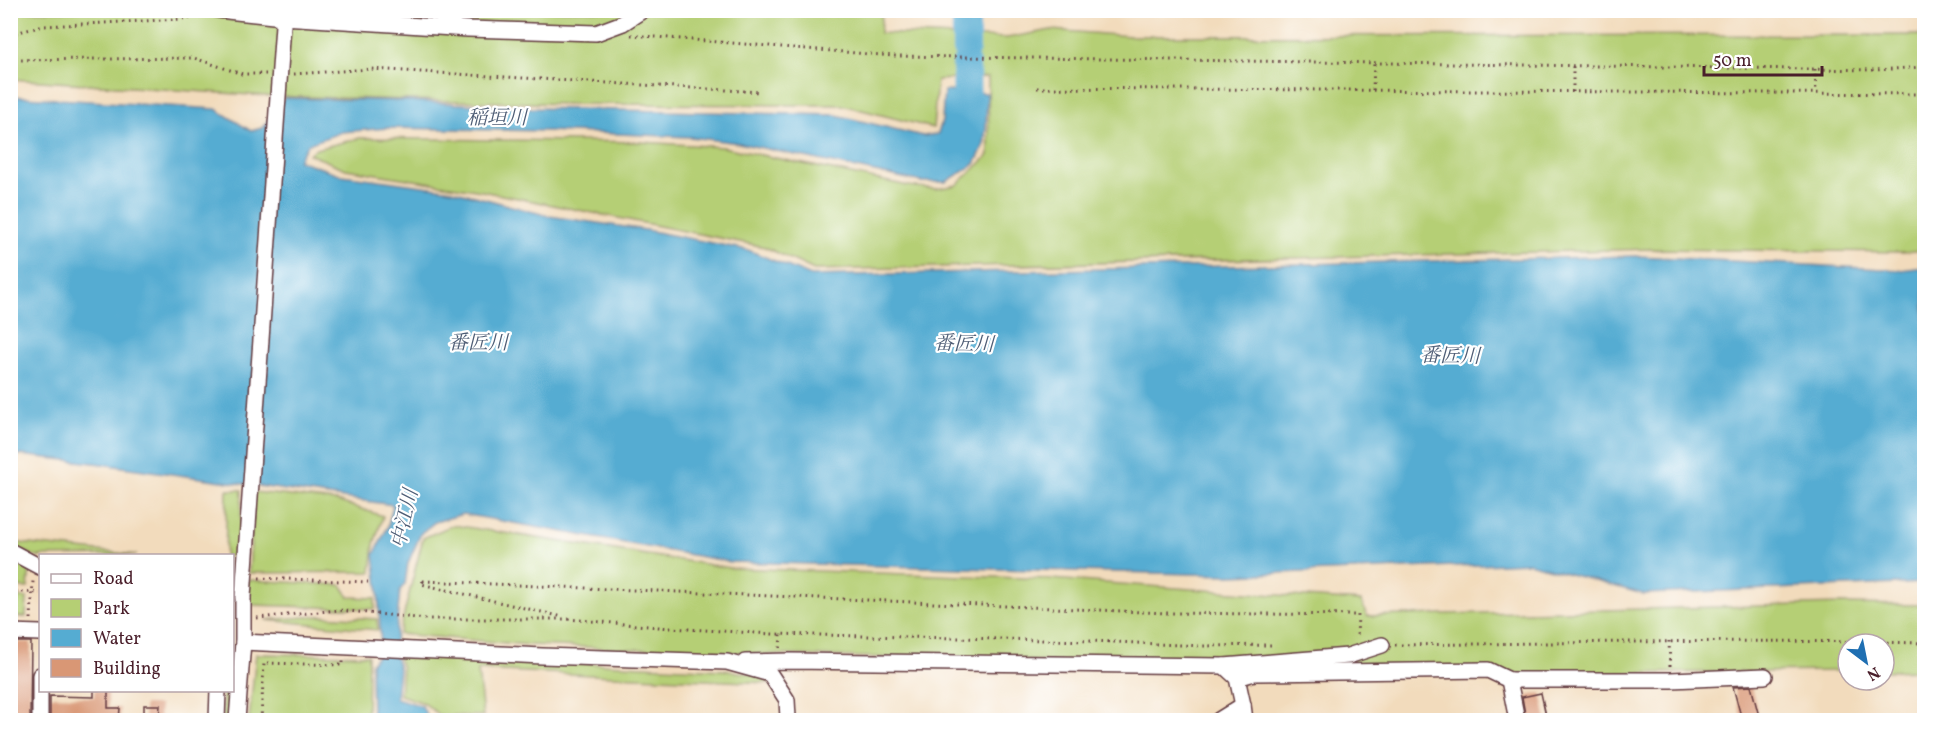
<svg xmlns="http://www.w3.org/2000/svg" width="1935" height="731" font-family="Vollkorn,'Noto Serif JP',serif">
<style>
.green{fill:#b5cf74;stroke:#807750;stroke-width:1.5}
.water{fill:#55acd2;stroke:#50667e;stroke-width:1.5}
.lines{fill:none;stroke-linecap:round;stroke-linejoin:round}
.river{stroke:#55acd2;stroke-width:28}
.building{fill:#d99775}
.minor-casing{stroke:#633b41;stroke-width:18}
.path{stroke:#633b41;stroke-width:3;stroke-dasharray:1.5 4.5;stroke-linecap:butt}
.minor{stroke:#fff;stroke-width:15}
.minor-bridge-casing{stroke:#633b41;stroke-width:18;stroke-linecap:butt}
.minor-bridge{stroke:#fff;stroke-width:15}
.labels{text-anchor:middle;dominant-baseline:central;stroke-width:4.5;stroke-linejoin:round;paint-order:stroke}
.water-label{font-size:20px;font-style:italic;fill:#4f5e76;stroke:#fff}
</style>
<rect width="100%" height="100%" fill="#fff"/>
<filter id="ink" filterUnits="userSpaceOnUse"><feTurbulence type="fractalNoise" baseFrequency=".0167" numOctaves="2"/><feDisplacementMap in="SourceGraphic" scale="12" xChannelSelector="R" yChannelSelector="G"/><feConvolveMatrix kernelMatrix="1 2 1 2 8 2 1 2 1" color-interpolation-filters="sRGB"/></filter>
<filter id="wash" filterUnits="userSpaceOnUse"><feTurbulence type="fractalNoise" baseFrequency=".008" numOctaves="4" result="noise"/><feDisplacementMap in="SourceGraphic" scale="24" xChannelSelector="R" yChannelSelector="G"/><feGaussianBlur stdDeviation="1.35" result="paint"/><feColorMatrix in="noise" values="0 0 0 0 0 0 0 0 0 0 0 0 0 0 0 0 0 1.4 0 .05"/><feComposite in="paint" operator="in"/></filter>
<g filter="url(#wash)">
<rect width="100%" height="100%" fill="#f2dbbc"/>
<g class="green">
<path d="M882 10 880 33 1007 38 1051 30 1130 36 1924 35V250L1904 252 1654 249 814 270 765 247 482 191 346 169 309 154 316 149 360 138 640 142 723 147 908 186 936 189 957 185 989 155 988 77 937 80 933 128 842 105 569 104 267 96 11 79 10 11Z"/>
<path d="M227 490H242L239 574 233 573 232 556H225Z"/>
<path d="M254 492 336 501 383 516 374 544 371 572 249 573Z"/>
<path d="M453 525 731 568 1050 579 1361 601 1367 616 1841 604 1924 605V670L1884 671V644H1848V671L1518 674 787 655 530 645 399 634 423 538Z"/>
<path d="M10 542 137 555 40 556V558L11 546Z"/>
<path d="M11 566H30L28 588 11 587Z"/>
<path d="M248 580 341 585 349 597 375 598V609L251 605 247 599Z"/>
<path d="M11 597 27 598 26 617H11Z"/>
<path d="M320 616 377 619 378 630 266 620Z"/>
<path d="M256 654 368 655 367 720H249Z"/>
<path d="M397 654 724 670 767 676 769 683 478 670 483 716 439 715 424 703 400 695 402 668Z"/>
<path d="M223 691H231L229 720H223Z"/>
</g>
<path class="water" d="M944 91 987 93 986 127 984 145 975 164 946 182H922L739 143 690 137 547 131 388 128 342 132 308 144 298 160 342 175 452 190 549 216 646 230 748 250 811 276 1638 256 1901 270 1924 267V583L1643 594 1529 563 1230 575 731 562 463 514 435 522 421 533 408 563 405 584 400 590 394 653 399 669 396 698 422 706 429 720H372L371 663 381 651 378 587 374 555 388 526 393 505 94 463 11 454 10 96 216 109 251 131 262 128 284 98 407 101 533 108 836 115 923 136 938 134 942 121Z"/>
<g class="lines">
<g class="river">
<path d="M966 10V48"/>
<path d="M958 126 967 112 966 64"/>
</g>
</g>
<g id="blocks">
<g class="building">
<path d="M10 642H31L30 720H11Z"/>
<path d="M1751 686 1760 720H1742L1733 687Z"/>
<path d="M94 690H108V708H120L119 720 50 717V696L94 697Z"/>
<path d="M1541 693 1547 720H1526L1522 697Z"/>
<path d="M144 705H160L159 720H144Z"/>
</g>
</g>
</g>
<g filter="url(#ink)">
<use href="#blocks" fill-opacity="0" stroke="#633b41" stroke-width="1.5"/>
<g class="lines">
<defs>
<g id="minor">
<path d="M218 10 283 17 468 29 596 33 623 23 643 10"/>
<path d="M10 551 40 567"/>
<path d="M10 632 40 633"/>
<path d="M243 642 542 656 727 662 770 674 787 700 788 718"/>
<path d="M745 662 790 661 1224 666 1237 678 1243 705"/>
<path d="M1224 666 1348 656 1382 645"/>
<path d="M1237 678 1254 673 1488 670 1509 680H1671L1765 676"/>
<path d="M1509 680 1517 720"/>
<path d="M40 720V675"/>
<path d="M217 720 218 690"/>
<path d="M237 720 243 642V597"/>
<path d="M1219 720 1243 705 1245 720"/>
</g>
</defs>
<use href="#minor" class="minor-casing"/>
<g class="path">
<path d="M10 34 44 26 182 19 205 15"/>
<path d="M631 35 894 56 1876 70 1924 67"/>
<path d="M10 58 12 60 194 58 242 74H266"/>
<path d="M1815 69 1816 93"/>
<path d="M294 74 371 69 760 92"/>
<path d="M1037 88 1924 94"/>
<path d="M1373 90 1374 62"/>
<path d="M1573 92V65"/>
<path d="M259 578 368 582"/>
<path d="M423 581 1168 613 1358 615 1357 637"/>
<path d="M423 581 421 584 563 617"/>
<path d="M10 591 40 593"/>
<path d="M257 618 339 610 426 619H568L670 628 773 634 1092 641 1202 646 1272 645"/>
<path d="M31 619 33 581"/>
<path d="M1669 641 1670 666"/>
<path d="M1395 645C1572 643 1748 639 1924 643"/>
<path d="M780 648 781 634"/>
<path d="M261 720 264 663 343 665V660"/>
</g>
<use href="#minor" class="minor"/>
<defs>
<path id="minor-bridge" d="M243 597 283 25"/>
</defs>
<use href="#minor-bridge" class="minor-bridge-casing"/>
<use href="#minor-bridge" class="minor-bridge"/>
</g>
</g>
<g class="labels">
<g class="water-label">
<text x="497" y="119">稲垣川</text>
<text x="478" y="344">番匠川</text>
<text transform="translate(964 345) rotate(2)">番匠川</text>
<text transform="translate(1450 357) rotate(1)">番匠川</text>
<text transform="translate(406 519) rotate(-77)">中江川</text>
</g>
</g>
<rect width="1935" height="731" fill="none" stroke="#fff" stroke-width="36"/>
<rect x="39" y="554" width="195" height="138" fill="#ffffff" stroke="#b7a5aa" stroke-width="1.5"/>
<rect x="51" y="574" width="30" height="9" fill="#ffffff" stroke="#b7a5aa" stroke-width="1.5"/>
<text x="93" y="584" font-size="18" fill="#4a1f2b">Road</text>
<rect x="51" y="599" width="30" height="18" fill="#b5cf74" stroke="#b7a5aa" stroke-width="1.5"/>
<text x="93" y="614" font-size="18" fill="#4a1f2b">Park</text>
<rect x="51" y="629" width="30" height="18" fill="#55acd2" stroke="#b7a5aa" stroke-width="1.5"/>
<text x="93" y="644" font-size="18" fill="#4a1f2b">Water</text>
<rect x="51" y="659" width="30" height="18" fill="#d99775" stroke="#b7a5aa" stroke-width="1.5"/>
<text x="93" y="674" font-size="18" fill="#4a1f2b">Building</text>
<g transform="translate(1866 662) rotate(148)"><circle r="28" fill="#ffffff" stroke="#b7a5aa" stroke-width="1.5"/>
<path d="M0-4.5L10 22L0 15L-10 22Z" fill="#1f6fb2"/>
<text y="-9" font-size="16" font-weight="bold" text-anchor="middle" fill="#4a1f2b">N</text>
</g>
<path d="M1704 66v9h118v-9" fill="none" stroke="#4a1f2b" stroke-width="3"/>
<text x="1713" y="66" font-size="18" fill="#4a1f2b" stroke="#ffffff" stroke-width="4.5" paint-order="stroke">50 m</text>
</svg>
